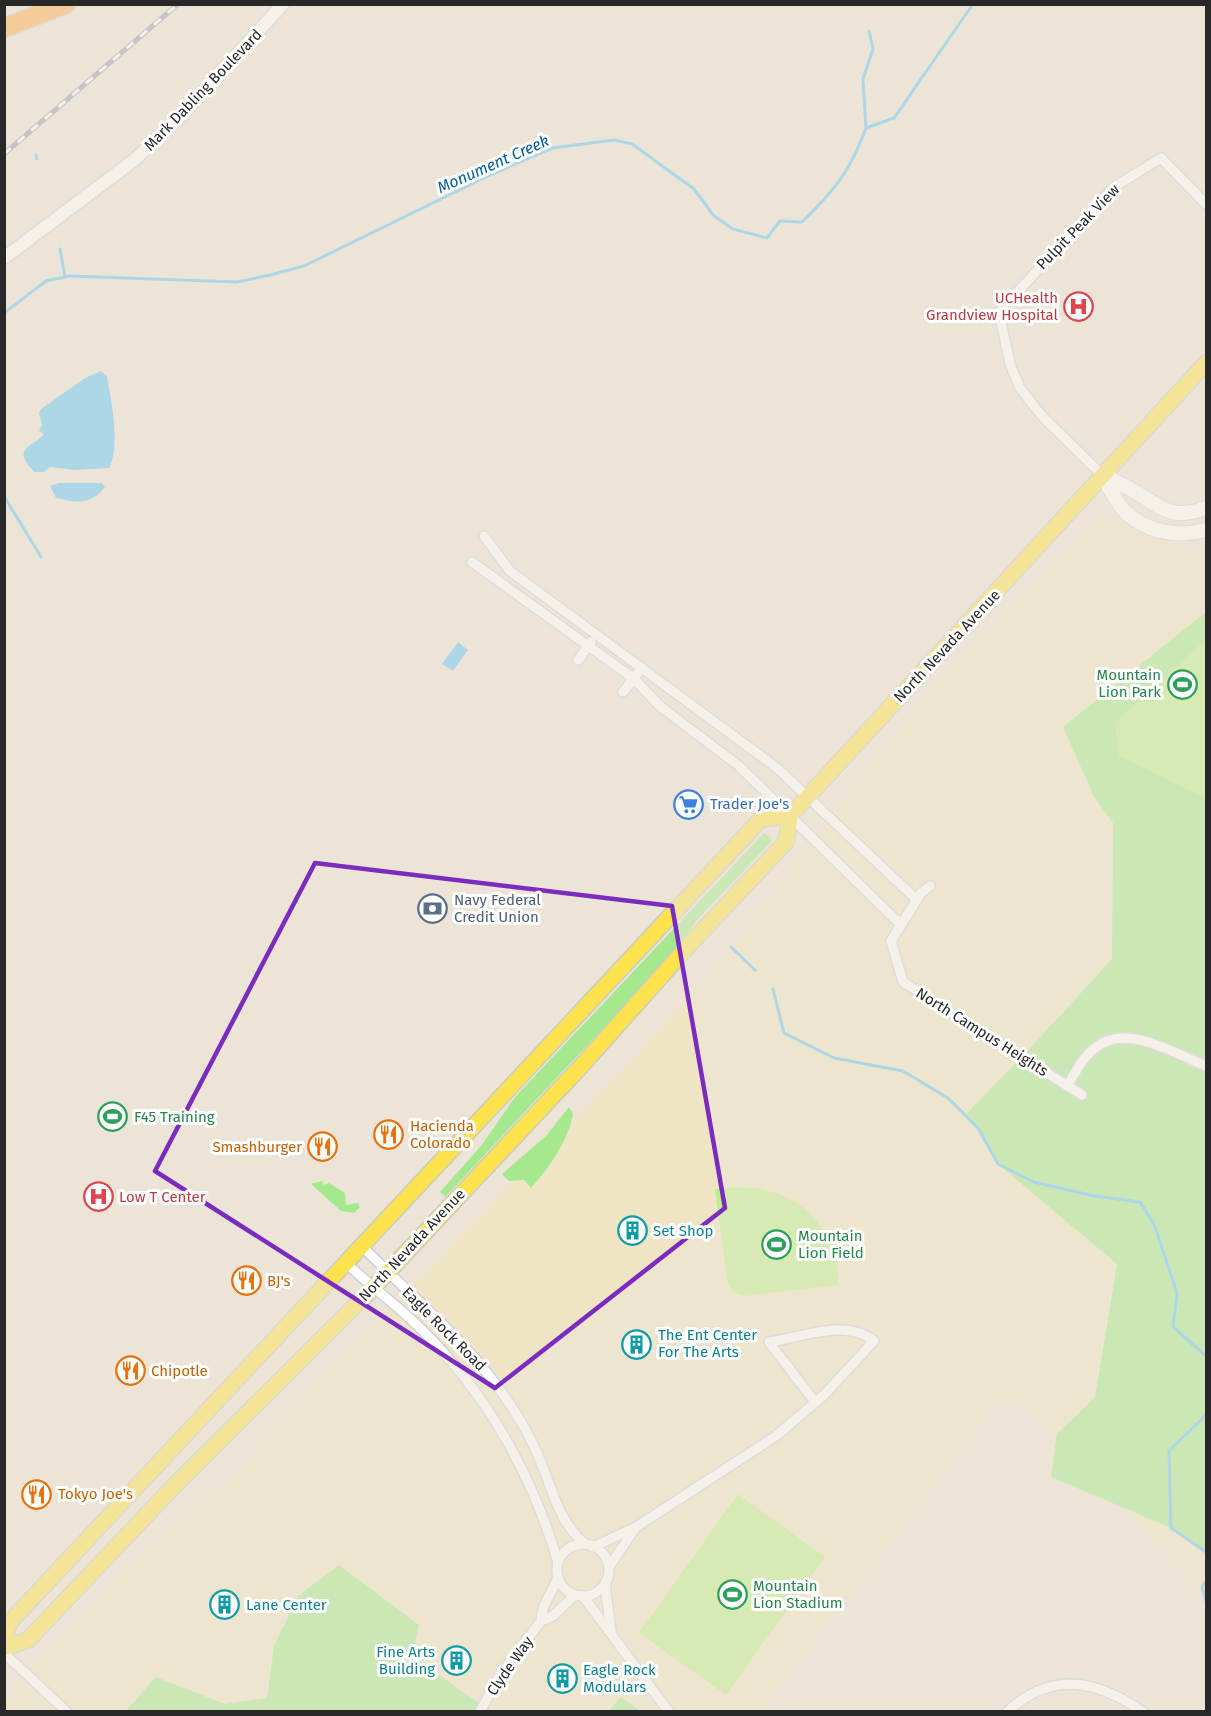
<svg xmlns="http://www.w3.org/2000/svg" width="1211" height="1716" font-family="'Fira Sans',sans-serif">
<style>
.education{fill:#efe5c5}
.green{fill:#a5e88e}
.pitch{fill:#bcf089}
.water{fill:#60c3f8}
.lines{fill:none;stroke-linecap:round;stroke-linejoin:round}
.stream{stroke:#60c3f8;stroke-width:3}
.minor-casing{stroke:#cdcfe2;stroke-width:12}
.tertiary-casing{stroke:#cdcfe2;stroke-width:15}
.secondary-casing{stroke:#cdcfe2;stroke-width:16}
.primary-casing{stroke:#cbcbcb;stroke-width:18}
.motorway-casing{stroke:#cbcbcb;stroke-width:21}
.minor{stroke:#fff;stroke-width:9}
.tertiary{stroke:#fff;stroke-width:12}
.secondary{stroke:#fff;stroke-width:14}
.primary{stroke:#fce24d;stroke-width:15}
.motorway{stroke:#ffaa4f;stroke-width:18}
.rail-casing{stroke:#9a9cb4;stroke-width:5}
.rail{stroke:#fff;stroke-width:3;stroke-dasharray:9;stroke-linecap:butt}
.marked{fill:none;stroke:#7b2cbf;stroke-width:4.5;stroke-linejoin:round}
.labels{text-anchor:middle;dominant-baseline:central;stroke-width:6;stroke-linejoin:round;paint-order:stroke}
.street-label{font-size:15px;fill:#282828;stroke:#fff}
.health-label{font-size:15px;fill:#be3a42;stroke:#fff;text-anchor:end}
.leisure-label{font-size:15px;fill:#27864d;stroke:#fff;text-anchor:start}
.shop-label{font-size:15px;fill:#366cbe;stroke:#fff;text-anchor:start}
.service-label{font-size:15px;fill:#4e5e75;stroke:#fff;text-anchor:start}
.food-label{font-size:15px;fill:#c56008;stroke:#fff;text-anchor:start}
.culture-label{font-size:15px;fill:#0d838f;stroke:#fff;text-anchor:start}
.water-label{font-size:16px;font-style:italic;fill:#025da1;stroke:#fff}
</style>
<rect width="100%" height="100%" fill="#ece5d7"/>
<path class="education" d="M1102 515 1195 556 1206 548V1597L1026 1407 1000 1398 762 1711 5 1712V1694L126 1570 235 1474 334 1366 612 1081 711 974 942 674Z"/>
<g class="green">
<path d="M1206 612V1552L1171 1528 1051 1477 1057 1434 1095 1397 1117 1264 998 1164 978 1128 965 1115 1022 1057 1112 959 1113 823 1094 797 1063 727Z"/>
<path d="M764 833 772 838 770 843 697 920 671 956 445 1197 440 1192 481 1146 515 1097Z"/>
<path d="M569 1107 573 1114C568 1141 549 1168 531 1188L524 1180 509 1181 502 1174 546 1136Z"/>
<path d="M322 1181 324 1185 329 1183 345 1193 346 1205 358 1203 360 1207 354 1213 341 1211 311 1184Z"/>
<path d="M339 1565 419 1625 412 1656 490 1711 125 1712 156 1677 225 1704 267 1698 274 1646 298 1596Z"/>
<path d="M621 1697 640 1711H609Z"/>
</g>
<g class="pitch">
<path d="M1206 635V798L1119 756 1115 723 1199 646Z"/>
<path d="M735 1187C798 1187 834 1222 839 1285L746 1296 733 1292 727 1280 715 1189Z"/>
<path d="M738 1494 825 1557 726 1695 639 1633Z"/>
</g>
<g class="water">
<path d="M101 371 107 376C111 400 121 446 109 468L75 470 50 467 44 472H35C9 448 35 446 44 434L39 431 42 425 39 413 41 409 85 378Z"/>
<path d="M59 483H102L105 487C91 505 77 503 56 498L50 486Z"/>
<path d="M458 642 468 650 453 671 442 664Z"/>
</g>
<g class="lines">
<g class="stream">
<path d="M866 128 863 79 873 49 869 31"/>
<path d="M36 155 37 159"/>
<path d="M60 249 65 277"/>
<path d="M4 313 46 281 70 276 237 282 270 275 304 266 490 175 552 148 614 140 632 144 694 189 714 216 733 229 767 238 780 221 802 222C835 190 850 171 866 128L894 118 973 4"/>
<path d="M4 496 41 557"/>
<path d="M731 947 755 970"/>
<path d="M773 989 784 1033 834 1058 903 1071 948 1098 978 1128 998 1164 1034 1182 1094 1196 1140 1202 1154 1224 1177 1293 1173 1327 1206 1356"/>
<path d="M1206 1415 1169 1451 1171 1528 1206 1552"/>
<path d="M1206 1581 1202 1587 1206 1601"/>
</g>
<defs>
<g id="minor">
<path d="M1102 475 1042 416 1020 388 1010 364 999 312 1114 187 1161 158 1206 204"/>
<path d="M484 536 510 571 777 768 917 900"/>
<path d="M472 562 633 678 661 707 739 766 901 925"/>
<path d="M578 660 591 642"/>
<path d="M623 692 642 668"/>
<path d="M930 886 921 893 891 941 903 982 1082 1095"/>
<path d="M1067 1086C1075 1073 1083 1057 1095 1048 1126 1022 1175 1054 1206 1066"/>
<path d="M361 1245C413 1299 473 1345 513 1409 525 1427 536 1449 544 1470 555 1498 561 1524 585 1544"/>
<path d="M345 1262C369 1285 397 1305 420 1328 486 1392 532 1474 558 1562"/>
<circle cx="583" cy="1570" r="26"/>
<path d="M593 1547 636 1527 776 1436 824 1395 874 1341C847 1318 802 1337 769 1342L815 1402"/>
<path d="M609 1567 636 1527"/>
<path d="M605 1584 611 1631"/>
<path d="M583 1596 669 1712"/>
<path d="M541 1621 553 1616 575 1595"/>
<path d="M4 1653 67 1712"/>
<path d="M480 1712 499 1676 541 1621 543 1608 558 1578"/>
<path d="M1007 1712C1051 1670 1097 1680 1143 1712"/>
</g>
<path id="tertiary" d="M4 258 133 161 182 115 283 4"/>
<g id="secondary">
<path d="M1102 475C1108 485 1114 498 1121 507 1142 532 1177 538 1206 530"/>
<path d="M1102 475C1112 480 1123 484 1132 490 1162 507 1169 521 1206 508"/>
</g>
<g id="primary">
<path d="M4 1638 10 1622 761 819 790 816"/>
<path d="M4 1648 28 1640 175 1485 373 1288 584 1063 690 944 786 842 790 816 1206 363"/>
</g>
<path id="motorway" d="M4 28 66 4"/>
</defs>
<use href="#minor" class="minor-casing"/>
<use href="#tertiary" class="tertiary-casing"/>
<use href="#secondary" class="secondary-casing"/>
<use href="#primary" class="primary-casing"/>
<use href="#motorway" class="motorway-casing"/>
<use href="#minor" class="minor"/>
<use href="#tertiary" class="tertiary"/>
<use href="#secondary" class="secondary"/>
<use href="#primary" class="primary"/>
<use href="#motorway" class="motorway"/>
<defs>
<path id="rail" d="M4 154 178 4"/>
</defs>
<use href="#rail" class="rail-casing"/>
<use href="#rail" class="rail"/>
</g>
<path d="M0 0H1211V1716H0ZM315 863 672 906 725 1208 495 1388 155 1171Z" fill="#ece5d7" fill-opacity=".55" fill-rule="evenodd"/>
<path class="marked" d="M315 863 672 906 725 1208 495 1388 155 1171Z"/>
<defs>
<symbol id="hospital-ring" viewBox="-11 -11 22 22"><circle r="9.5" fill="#fff" stroke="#e0444e" stroke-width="1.5"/><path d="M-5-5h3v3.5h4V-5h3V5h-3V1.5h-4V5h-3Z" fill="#e0444e"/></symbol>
<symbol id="stadium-ring" viewBox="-11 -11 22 22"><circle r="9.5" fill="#fff" stroke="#2e9e5b" stroke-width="1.5"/><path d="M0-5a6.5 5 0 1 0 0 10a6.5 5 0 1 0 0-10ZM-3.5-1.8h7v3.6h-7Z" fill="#2e9e5b"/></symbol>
<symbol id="supermarket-ring" viewBox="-11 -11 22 22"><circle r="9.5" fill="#fff" stroke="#3f7fe0" stroke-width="1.5"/><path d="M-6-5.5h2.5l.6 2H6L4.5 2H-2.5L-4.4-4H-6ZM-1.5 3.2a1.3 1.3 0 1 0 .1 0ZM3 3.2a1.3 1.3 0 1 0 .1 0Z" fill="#3f7fe0"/></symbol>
<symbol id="bank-ring" viewBox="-11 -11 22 22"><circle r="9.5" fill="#fff" stroke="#5c6f8a" stroke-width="1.5"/><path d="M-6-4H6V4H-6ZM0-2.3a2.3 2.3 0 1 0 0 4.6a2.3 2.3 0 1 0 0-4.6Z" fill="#5c6f8a"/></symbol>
<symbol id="restaurant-ring" viewBox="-11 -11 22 22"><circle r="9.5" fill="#fff" stroke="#e8710a" stroke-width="1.5"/><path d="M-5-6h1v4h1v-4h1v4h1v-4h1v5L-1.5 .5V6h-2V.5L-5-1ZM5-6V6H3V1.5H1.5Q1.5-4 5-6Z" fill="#e8710a"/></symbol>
<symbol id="building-ring" viewBox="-11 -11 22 22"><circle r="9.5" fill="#fff" stroke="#0f9aa8" stroke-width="1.5"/><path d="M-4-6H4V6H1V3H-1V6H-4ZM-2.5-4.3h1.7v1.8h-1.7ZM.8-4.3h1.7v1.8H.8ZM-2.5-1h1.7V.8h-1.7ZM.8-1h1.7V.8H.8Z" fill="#0f9aa8"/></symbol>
</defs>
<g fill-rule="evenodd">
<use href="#hospital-ring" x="1062" y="290" width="33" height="33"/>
<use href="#stadium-ring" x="1166" y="668" width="33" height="33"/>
<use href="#supermarket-ring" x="672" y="788" width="33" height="33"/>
<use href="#bank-ring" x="416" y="892" width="33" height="33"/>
<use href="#stadium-ring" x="96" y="1100" width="33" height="33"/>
<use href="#restaurant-ring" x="372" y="1118" width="33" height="33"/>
<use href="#restaurant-ring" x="306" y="1130" width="33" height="33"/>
<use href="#hospital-ring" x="82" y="1180" width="33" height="33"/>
<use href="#building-ring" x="616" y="1214" width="33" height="33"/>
<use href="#stadium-ring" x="760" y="1228" width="33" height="33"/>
<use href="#restaurant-ring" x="230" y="1264" width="33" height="33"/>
<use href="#building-ring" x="620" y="1328" width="33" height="33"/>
<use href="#restaurant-ring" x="114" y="1354" width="33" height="33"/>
<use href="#restaurant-ring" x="20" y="1478" width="33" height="33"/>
<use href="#stadium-ring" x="716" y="1578" width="33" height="33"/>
<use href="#building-ring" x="208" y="1588" width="33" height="33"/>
<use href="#building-ring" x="440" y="1644" width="33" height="33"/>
<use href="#building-ring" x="546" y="1662" width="33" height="33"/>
</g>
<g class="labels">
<g class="street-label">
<text transform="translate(203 90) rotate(-46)">Mark Dabling Boulevard</text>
<text transform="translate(1078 227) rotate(-46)">Pulpit Peak View</text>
<text transform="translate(947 646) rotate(-47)">North Nevada Avenue</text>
<text transform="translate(982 1032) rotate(32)">North Campus Heights</text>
<text transform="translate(412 1245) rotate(-47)">North Nevada Avenue</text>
<text transform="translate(444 1329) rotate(45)">Eagle Rock Road</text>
<text transform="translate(510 1666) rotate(-55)">Clyde Way</text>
</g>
<g class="health-label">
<text x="1058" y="298">UCHealth<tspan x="1058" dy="17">Grandview Hospital</tspan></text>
<text x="119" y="1197" text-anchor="start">Low T Center</text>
</g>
<g class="leisure-label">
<text x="1161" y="675" text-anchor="end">Mountain<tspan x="1161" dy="17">Lion Park</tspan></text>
<text x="134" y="1117">F45 Training</text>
<text x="798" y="1236">Mountain<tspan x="798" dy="17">Lion Field</tspan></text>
<text x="753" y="1586">Mountain<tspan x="753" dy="17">Lion Stadium</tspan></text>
</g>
<g class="shop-label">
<text x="710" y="804">Trader Joe's</text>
</g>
<g class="service-label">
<text x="454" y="900">Navy Federal<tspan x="454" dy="17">Credit Union</tspan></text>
</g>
<g class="food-label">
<text x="410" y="1126">Hacienda<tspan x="410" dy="17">Colorado</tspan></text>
<text x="302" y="1147" text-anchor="end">Smashburger</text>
<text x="267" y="1281">BJ's</text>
<text x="151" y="1371">Chipotle</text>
<text x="58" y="1494">Tokyo Joe's</text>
</g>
<g class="culture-label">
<text x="653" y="1231">Set Shop</text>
<text x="658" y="1335">The Ent Center<tspan x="658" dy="17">For The Arts</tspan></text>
<text x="246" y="1605">Lane Center</text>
<text x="435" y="1652" text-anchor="end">Fine Arts<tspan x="435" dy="17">Building</tspan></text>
<text x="583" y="1670">Eagle Rock<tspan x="583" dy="17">Modulars</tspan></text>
</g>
<g class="water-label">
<text transform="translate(493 164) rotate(-24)">Monument Creek</text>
</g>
</g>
<rect width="1211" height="1716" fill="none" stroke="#282828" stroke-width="12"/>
</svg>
